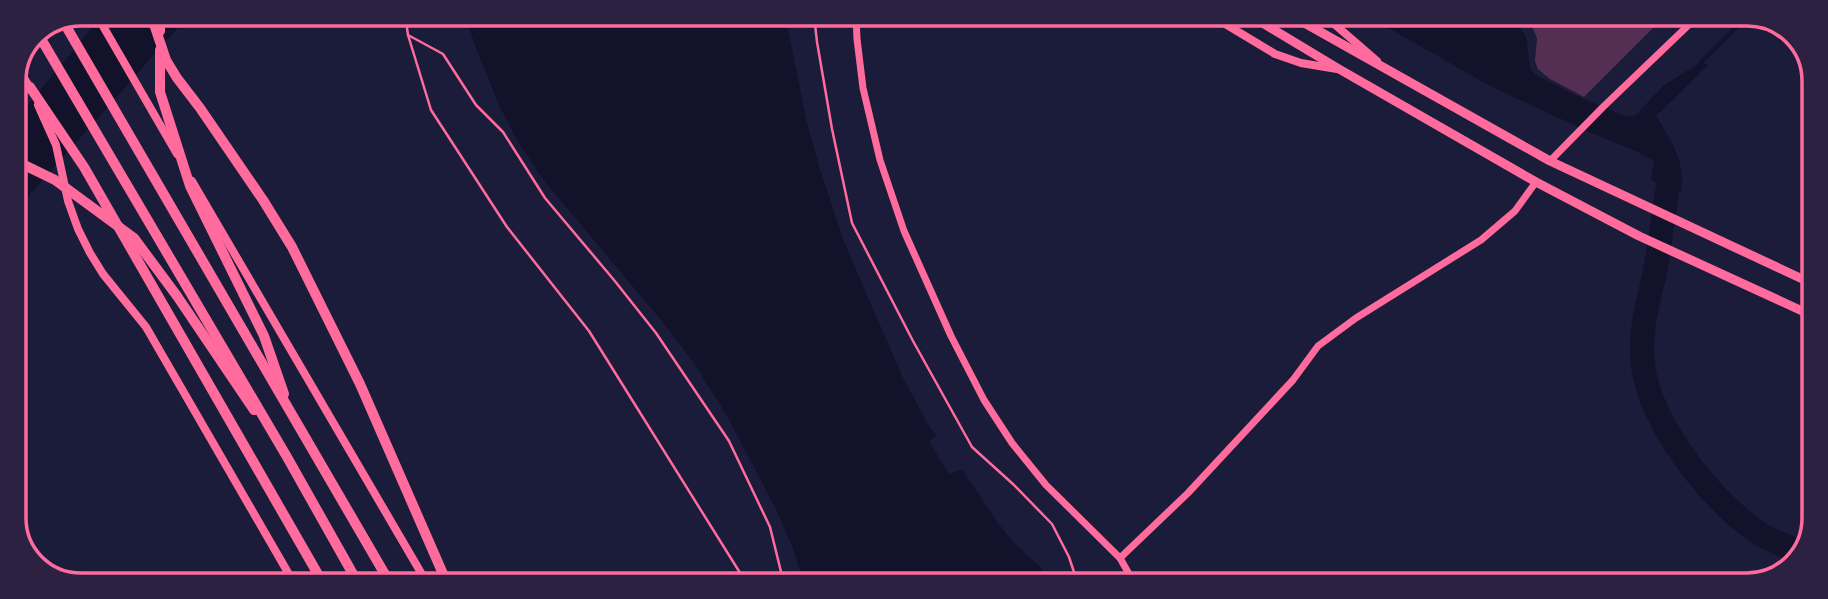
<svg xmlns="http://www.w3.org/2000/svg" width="1828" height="599" font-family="Roboto,sans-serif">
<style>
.water{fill:#12122b}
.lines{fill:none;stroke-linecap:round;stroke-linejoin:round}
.stream{stroke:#12122b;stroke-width:4.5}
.river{stroke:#12122b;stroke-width:24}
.building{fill:#542f53}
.path{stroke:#ff6b9d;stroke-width:2.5}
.tertiary{stroke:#ff6b9d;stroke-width:7}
.secondary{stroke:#ff6b9d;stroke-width:8}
.primary{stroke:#ff6b9d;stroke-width:9}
.trunk{stroke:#ff6b9d;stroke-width:10}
.motorway{stroke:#ff6b9d;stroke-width:10}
.rim{fill:none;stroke:#ff6b9d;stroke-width:3.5}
</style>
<rect width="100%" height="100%" fill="#1b1b3a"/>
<g class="water">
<path d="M103 14H190L31 193 14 214V122Z"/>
<path d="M465 15H785L806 119 819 166 844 242 903 378 930 428 937 435 929 442 949 474 962 469 998 523 1013 542 1043 570 1044 584H804L793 548 776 509 726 414 692 360 656 314 545 182 518 142 500 107 477 51Z"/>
<path d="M1368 16H1493L1519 27 1526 36 1530 69 1536 75 1577 96 1627 117 1636 115 1663 86 1701 62 1708 65 1656 116C1670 138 1687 165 1681 192L1651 180 1654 161 1638 152 1589 132 1492 87Z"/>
</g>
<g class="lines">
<path class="stream" d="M1701 62 1748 16"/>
<path class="river" d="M1668 187C1663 216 1660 247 1654 276 1648 303 1641 327 1642 354 1644 417 1708 498 1757 532 1770 541 1786 546 1801 552"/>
</g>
<path class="building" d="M1507 16H1665L1584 97 1550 79 1538 69 1535 61 1537 39 1535 33 1532 27Z"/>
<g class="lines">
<g class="path">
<path d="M405 14 408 35 431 110 507 227 589 331 747 584"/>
<path d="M814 15 817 42 832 129 852 223 913 341 972 447 1014 485 1052 524 1069 557 1078 584"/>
<path d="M408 35 443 54 476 105 503 132 545 198 614 280 656 333 729 441 770 527 784 584"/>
</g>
<g class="tertiary">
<path d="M856 15 857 39 863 88 880 160 904 231 951 336 984 400 1012 443 1046 485 1120 558 1129 574 1131 584"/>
<path d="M1550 161 1603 107 1698 16"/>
<path d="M1120 558 1188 493 1293 380 1318 346 1356 318 1481 240 1515 211 1536 182"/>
</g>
<g class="secondary">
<path d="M96 14 177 154"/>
<path d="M1212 16 1275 54 1301 63 1337 69"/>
<path d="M1325 16 1377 61"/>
<path d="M19 69 31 90"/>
<path d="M38 105 56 145 68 201 78 229 90 253 103 274 146 327 294 583"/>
<path d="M192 181 427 583"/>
</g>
<g class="primary">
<path d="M1251 16 1339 69 1536 182 1639 236 1813 316"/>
<path d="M1292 16 1550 161 1813 284"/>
</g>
<g class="trunk">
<path d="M153 14V21L166 60 177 78 200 108 263 200 292 247 360 384 447 583"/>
<path d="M160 14V31"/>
<path d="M160 50V92L190 186 264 336 284 394"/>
<path d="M30 87 84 167 323 583"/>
<path d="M14 160 55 180 134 238 177 296 254 410"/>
</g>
<g class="motorway">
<path d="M63 21 390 583"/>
<path d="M37 32 287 457 358 583"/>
</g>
</g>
<path d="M0 0H1828V599H0ZM81 26H1747A55 55 0 0 1 1802 81V518A55 55 0 0 1 1747 573H81A55 55 0 0 1 26 518V81A55 55 0 0 1 81 26Z" fill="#2d2142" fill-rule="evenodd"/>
<path class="rim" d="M81 26H1747A55 55 0 0 1 1802 81V518A55 55 0 0 1 1747 573H81A55 55 0 0 1 26 518V81A55 55 0 0 1 81 26Z"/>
</svg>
